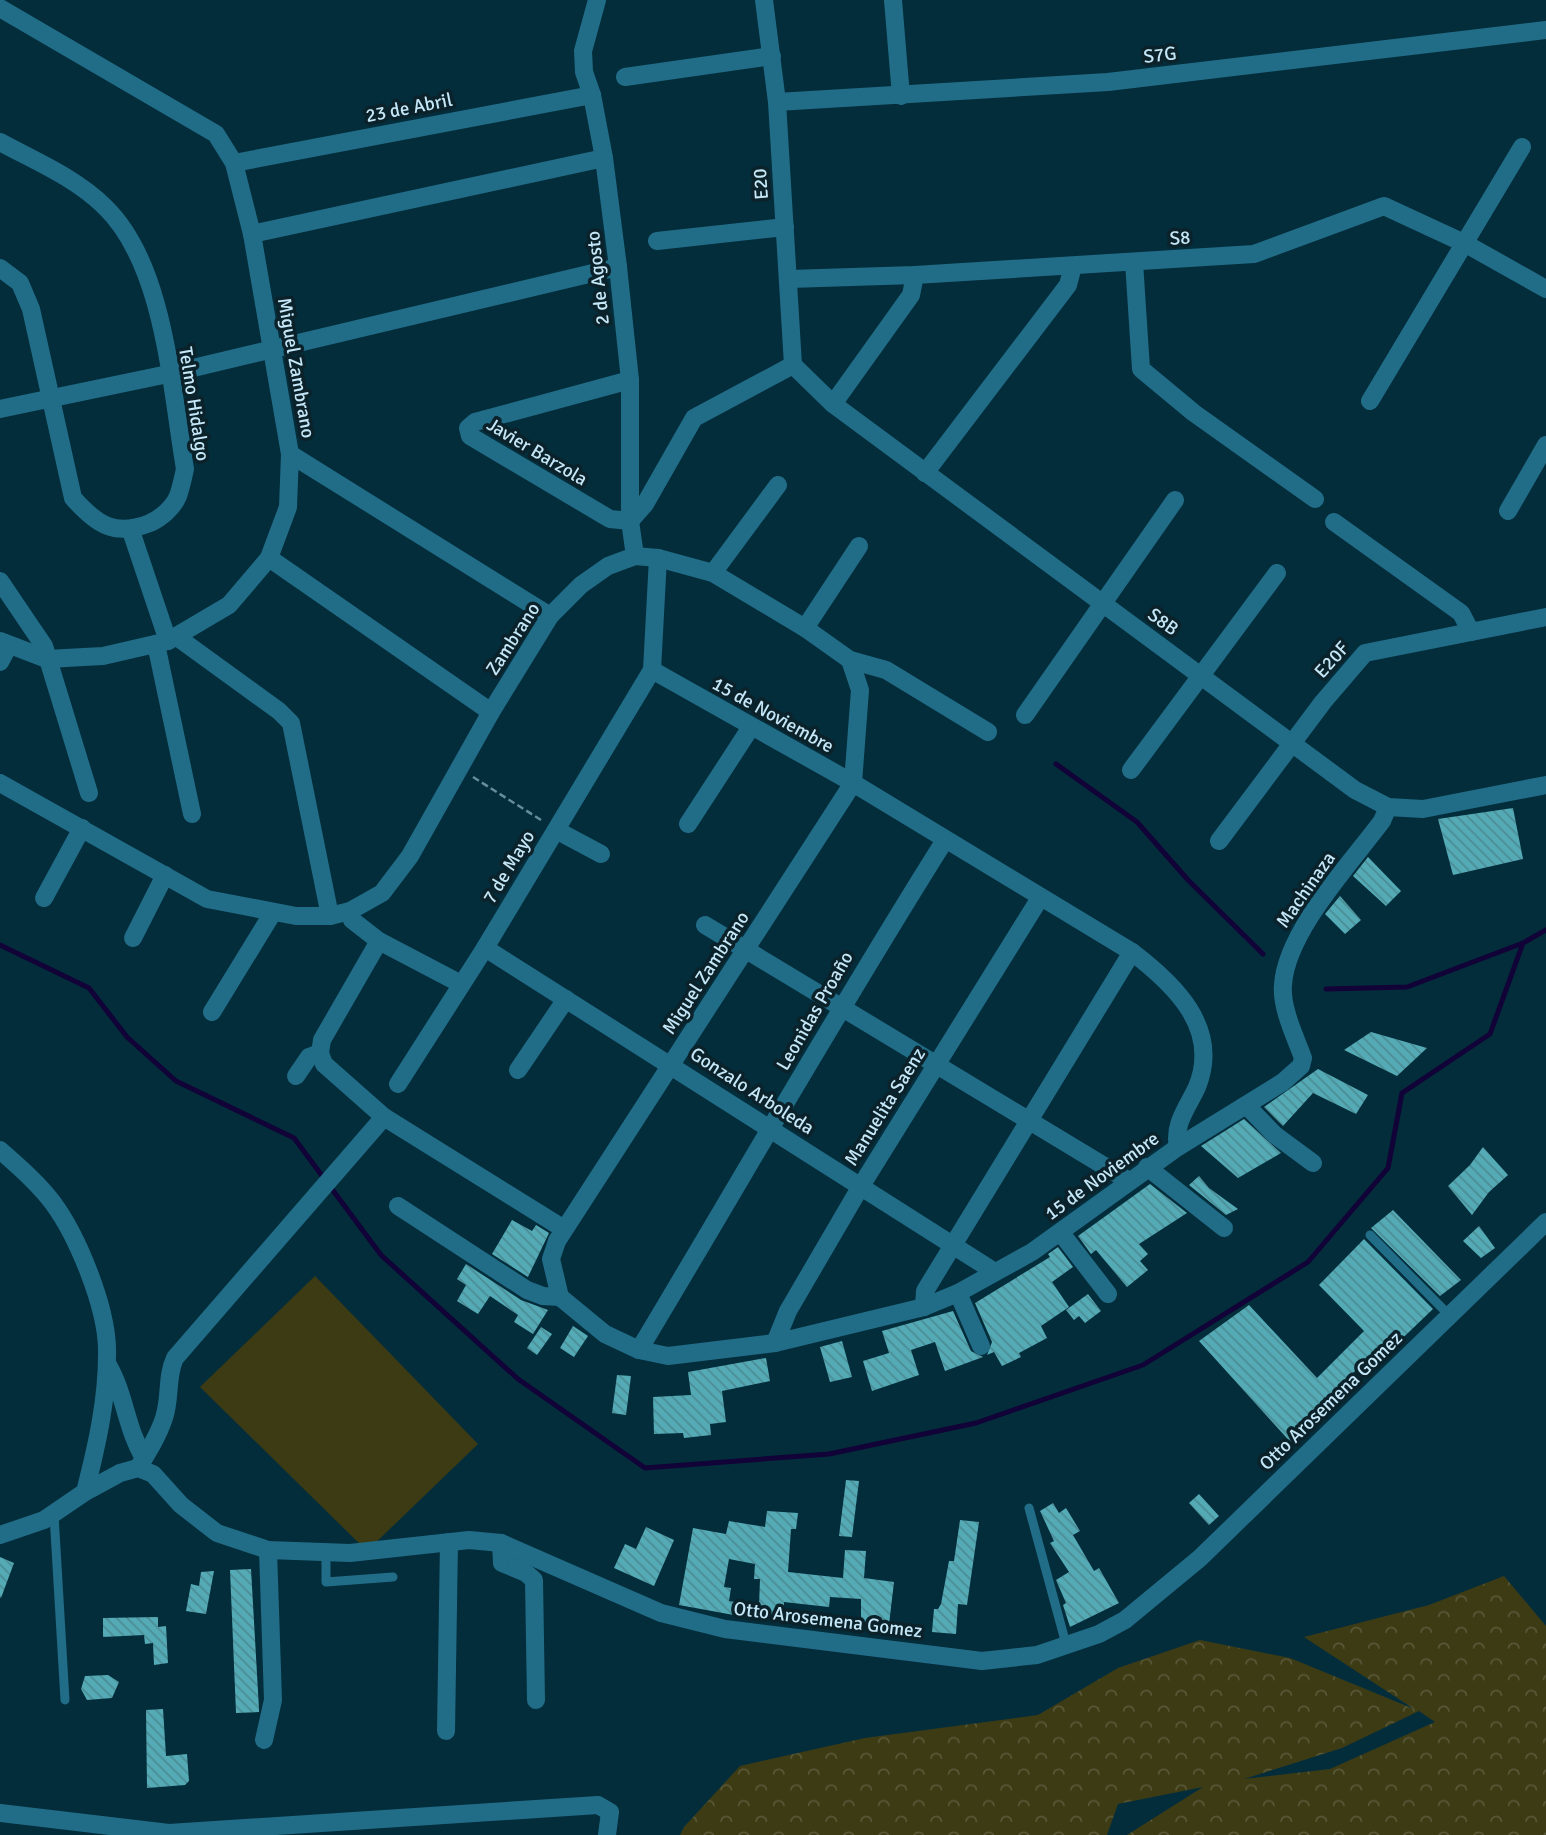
<svg xmlns="http://www.w3.org/2000/svg" width="1546" height="1835" font-family="Signika,sans-serif">
<style>
.green{fill:#3d3b14}
.forest{fill:url(#forest-crowns);fill-rule:evenodd}
.lines{fill:none;stroke-linecap:round;stroke-linejoin:round}
.stream{stroke:#110237;stroke-width:5}
.building{fill:url(#building-back-hatch);fill-rule:evenodd}
.path{stroke:#678c9b;stroke-width:2.5;stroke-dasharray:7 3.5;stroke-linecap:butt}
.service{stroke:#216d88;stroke-width:9}
.minor{stroke:#216d88;stroke-width:18}
.tertiary{stroke:#216d88;stroke-width:18}
.labels{text-anchor:middle;dominant-baseline:central;stroke-width:7;stroke-linejoin:round;paint-order:stroke}
.street-label{font-size:19px;fill:#c5e7f7;stroke:#0b222b}
</style>
<defs>
<pattern id="forest-crowns" width="20" height="18" patternUnits="userSpaceOnUse" patternTransform="scale(1.75)"><rect width="20" height="18" fill="#3d3b14"/><path d="M2 6a3 3 0 1 1 6 0M12 15a3 3 0 1 1 6 0" fill="none" stroke="#585737"/></pattern>
<pattern id="building-back-hatch" width="6" height="6" patternUnits="userSpaceOnUse" patternTransform="scale(1.75)"><rect width="6" height="6" fill="#54aab5"/><path d="M-1 5l2 2M0 0l6 6M5-1l2 2" fill="none" stroke="#4c8c95"/></pattern>
</defs>
<rect width="100%" height="100%" fill="#042d3b"/>
<path class="green" d="M315 1276 478 1444 367 1551 200 1387Z"/>
<path class="forest" d="M1504 1576 1546 1626V1835H1127L1203 1787 1118 1804 1107 1835H680L684 1827 740 1766 865 1738 1038 1715 1118 1668 1200 1640 1290 1658 1414 1709 1304 1637 1429 1605ZM1419 1711 1435 1722 1330 1769 1244 1779 1342 1748Z"/>
<g class="lines">
<g class="stream">
<path d="M1056 764 1137 822 1188 880 1263 954"/>
<path d="M0 945 89 988 127 1037 176 1081 294 1138 381 1255 518 1379 645 1468 829 1454 976 1423 1143 1365 1308 1262 1388 1168 1402 1093 1490 1034 1523 943 1546 930"/>
<path d="M1326 989 1407 987 1523 943"/>
</g>
</g>
<g class="building">
<path d="M1513 808 1523 859 1453 875 1438 819Z"/>
<path d="M1368 857 1401 891 1386 906 1353 876Z"/>
<path d="M1340 896 1361 920 1345 934 1325 914Z"/>
<path d="M1371 1032 1427 1048 1397 1076 1344 1050Z"/>
<path d="M1318 1069 1368 1095 1356 1114 1313 1093 1283 1126 1264 1107Z"/>
<path d="M1244 1119 1281 1153 1238 1178 1201 1146Z"/>
<path d="M1483 1147 1508 1175 1489 1192 1472 1215 1448 1186 1470 1165Z"/>
<path d="M1199 1176 1209 1188 1238 1209 1226 1215 1189 1185Z"/>
<path d="M1150 1184 1187 1213 1139 1244 1148 1254 1140 1261 1148 1270 1127 1287 1096 1250 1091 1254 1078 1236Z"/>
<path d="M1393 1210 1461 1280 1440 1296 1371 1228Z"/>
<path d="M512 1220 532 1231 536 1225 549 1233 528 1277 492 1254Z"/>
<path d="M1479 1226 1495 1248 1481 1258 1463 1241Z"/>
<path d="M1364 1239 1433 1309 1386 1354 1379 1347 1332 1394 1339 1401 1294 1446 1199 1341 1249 1305 1317 1378 1364 1331 1319 1285Z"/>
<path d="M1058 1247 1073 1267 1052 1282 1069 1307 1041 1326 1047 1338 1019 1353 1021 1357 1002 1366 994 1352 987 1355 992 1342 975 1303 1050 1257 1048 1254Z"/>
<path d="M466 1264 521 1300 548 1310 533 1334 514 1322 518 1315 490 1296 478 1314 457 1301 466 1285 457 1279Z"/>
<path d="M1088 1294 1101 1311 1085 1323 1079 1316 1074 1320 1066 1310Z"/>
<path d="M953 1311 971 1351 983 1357 945 1371 935 1342 911 1350 919 1375 872 1391 863 1361 889 1353 882 1331Z"/>
<path d="M573 1326 588 1336 574 1357 560 1348Z"/>
<path d="M541 1327 552 1334 537 1355 527 1348Z"/>
<path d="M842 1341 852 1377 830 1382 820 1347Z"/>
<path d="M766 1358 770 1381 722 1391 726 1422 710 1424 711 1435 684 1438 683 1433 654 1434 653 1397 691 1395 688 1372Z"/>
<path d="M617 1375 631 1376 626 1415 612 1413Z"/>
<path d="M846 1480 859 1481 852 1537 839 1536Z"/>
<path d="M1199 1494 1219 1516 1209 1525 1189 1503Z"/>
<path d="M1053 1503 1059 1513 1066 1508 1080 1531 1073 1535 1094 1571 1099 1568 1119 1603 1070 1627 1063 1605 1066 1603 1056 1580 1069 1572 1050 1543 1054 1541 1040 1511Z"/>
<path d="M767 1511 798 1513 796 1529H791L788 1572 843 1578 845 1550 866 1551 864 1578 894 1582 888 1633 869 1631 870 1624 861 1623V1599L830 1597 829 1607 784 1602V1609L793 1611 792 1620 750 1618 679 1605 693 1528 726 1534 729 1521 765 1527ZM729 1559 755 1564 754 1579H760L759 1606 729 1601 731 1588 724 1587Z"/>
<path d="M960 1520 979 1522 967 1605 958 1604 956 1634 932 1632 934 1609H938L941 1604 949 1561H954Z"/>
<path d="M646 1527 674 1540 654 1586 614 1568 625 1544 636 1549Z"/>
<path d="M0 1557 14 1563 1 1598 0 1597Z"/>
<path d="M251 1569 259 1709V1712L236 1713 230 1570Z"/>
<path d="M214 1571 206 1614 186 1611 191 1584 199 1586 201 1572Z"/>
<path d="M158 1617V1627L166 1626 168 1663 154 1665 153 1643 145 1644 144 1635 103 1637V1618Z"/>
<path d="M108 1675 119 1682 112 1698 87 1700 81 1689 85 1676Z"/>
<path d="M163 1709 166 1756 187 1754 189 1781 185 1785 147 1788 146 1710Z"/>
</g>
<g class="lines">
<path class="path" d="M473 777 541 820"/>
<g class="service">
<path d="M1370 1235 1450 1316"/>
<path d="M1029 1508 1066 1644"/>
<path d="M54 1515 65 1700"/>
<path d="M326 1554V1582L393 1577"/>
</g>
<g class="minor">
<path d="M597 0 583 51 584 72 592 95 604 158 618 267 630 380V521L635 556"/>
<path d="M764 0 777 102 793 365"/>
<path d="M893 0 901 96"/>
<path d="M0 8 216 134 234 163 252 234 290 454 288 507 269 558 229 605 168 641 103 656 47 659 0 641"/>
<path d="M625 77 772 56"/>
<path d="M777 102 1108 82 1546 30"/>
<path d="M0 142C35 161 76 178 105 207 165 265 171 388 185 469 183 478 181 488 178 496 173 508 161 518 150 523 115 537 97 525 73 498L31 309 20 283 0 268"/>
<path d="M234 163 592 95"/>
<path d="M252 234 604 158"/>
<path d="M657 241 785 227"/>
<path d="M1134 262 1141 369 1194 413 1315 499"/>
<path d="M789 279 915 275 1254 254 1384 206 1466 244 1546 289"/>
<path d="M793 365 833 404 1355 790 1388 807 1423 809 1546 785"/>
<path d="M630 380 475 422 468 428 470 436 610 519 630 521 645 504 694 418 793 365"/>
<path d="M1370 401 1522 147"/>
<path d="M833 404 911 295 915 275"/>
<path d="M0 409 168 374 618 267"/>
<path d="M290 454 550 616"/>
<path d="M925 473 1068 285 1073 266"/>
<path d="M1508 511 1546 445"/>
<path d="M1334 522 1461 613 1471 632"/>
<path d="M131 531 168 641"/>
<path d="M269 558 491 712"/>
<path d="M713 573 778 485"/>
<path d="M0 581 44 646 89 793"/>
<path d="M805 628 859 546"/>
<path d="M177 637 279 711 291 723 330 916"/>
<path d="M156 644 192 814"/>
<path d="M0 662 9 645"/>
<path d="M652 670 853 783 1132 952C1174 984 1221 1028 1197 1087 1188 1107 1173 1124 1178 1147"/>
<path d="M1025 715 1175 500"/>
<path d="M1131 770 1277 573"/>
<path d="M0 783 207 899 296 916H330L350 911 382 893 410 856 491 712 550 616 581 585 608 566 635 556 658 558 713 573 805 628 850 660 886 670 988 732"/>
<path d="M688 824 751 727"/>
<path d="M556 830 601 854"/>
<path d="M1219 841 1323 702 1365 653 1546 617"/>
<path d="M44 898 82 828"/>
<path d="M350 911 352 920 379 941 461 984"/>
<path d="M705 925 1129 1181"/>
<path d="M133 938 165 875"/>
<path d="M379 941 322 1040 320 1053 324 1064 384 1117 564 1229"/>
<path d="M485 948 995 1272"/>
<path d="M212 1012 272 914"/>
<path d="M518 1070 566 999"/>
<path d="M296 1076 309 1057 320 1053"/>
<path d="M398 1084 485 948 652 670 658 558"/>
<path d="M1246 1105 1275 1135 1313 1163"/>
<path d="M0 1150C18 1166 38 1183 53 1203 78 1237 106 1306 107 1348 108 1397 97 1445 85 1492"/>
<path d="M1147 1167 1224 1228"/>
<path d="M398 1206 527 1290 543 1296 560 1297"/>
<path d="M1061 1233 1108 1294"/>
<path d="M958 1293 981 1346"/>
<path d="M560 1297 605 1334 639 1350 668 1356 775 1343 924 1307 958 1293 1032 1252 1178 1147 1283 1082 1301 1066 1303 1058C1295 1036 1281 1008 1283 985 1286 932 1350 864 1382 821L1388 807"/>
<path d="M560 1297 551 1259 557 1241 853 783 860 690 850 660"/>
<path d="M924 1307 925 1291 1132 952"/>
<path d="M775 1343 788 1311 861 1186 1040 898"/>
<path d="M639 1350C741 1180 839 1008 945 840"/>
<path d="M108 1365C125 1394 126 1428 144 1458"/>
<path d="M138 1468C148 1452 158 1436 164 1418 171 1397 166 1377 175 1358L384 1117"/>
<path d="M501 1543 502 1563 526 1573 534 1580 536 1700"/>
<path d="M446 1731 449 1542"/>
<path d="M264 1740 273 1700 268 1550"/>
<path d="M0 1813 169 1833 598 1805 610 1812 607 1835"/>
</g>
<path class="tertiary" d="M0 1535 44 1520 85 1492 120 1473 138 1468 153 1474 181 1505 217 1533 268 1550 350 1553 469 1540 501 1543 661 1613 725 1629 982 1661 1037 1655 1099 1634 1125 1620 1200 1558 1546 1222"/>
</g>
<g class="labels">
<g class="street-label">
<text transform="translate(1160 55) rotate(-7)">S7G</text>
<text transform="translate(409 108) rotate(-11)">23 de Abril</text>
<text transform="translate(761 184) rotate(-94)">E20</text>
<text transform="translate(1180 238) rotate(-4)">S8</text>
<text transform="translate(598 278) rotate(-96)">2 de Agosto</text>
<text transform="translate(296 368) rotate(80)">Miguel Zambrano</text>
<text transform="translate(194 404) rotate(81)">Telmo Hidalgo</text>
<text transform="translate(537 452) rotate(31)">Javier Barzola</text>
<text transform="translate(1163 622) rotate(36)">S8B</text>
<text transform="translate(513 639) rotate(-57)">Zambrano</text>
<text transform="translate(1332 660) rotate(-48)">E20F</text>
<text transform="translate(773 715) rotate(29)">15 de Noviembre</text>
<text transform="translate(509 867) rotate(-59)">7 de Mayo</text>
<text transform="translate(1306 890) rotate(-55)">Machinaza</text>
<text transform="translate(706 973) rotate(-57)">Miguel Zambrano</text>
<text transform="translate(815 1011) rotate(-60)">Leonidas Proaño</text>
<text transform="translate(752 1091) rotate(33)">Gonzalo Arboleda</text>
<text transform="translate(885 1107) rotate(-58)">Manuelita Saenz</text>
<text transform="translate(1102 1176) rotate(-36)">15 de Noviembre</text>
<text transform="translate(1331 1401) rotate(-44)">Otto Arosemena Gomez</text>
<text transform="translate(828 1620) rotate(7)">Otto Arosemena Gomez</text>
</g>
</g>
</svg>
